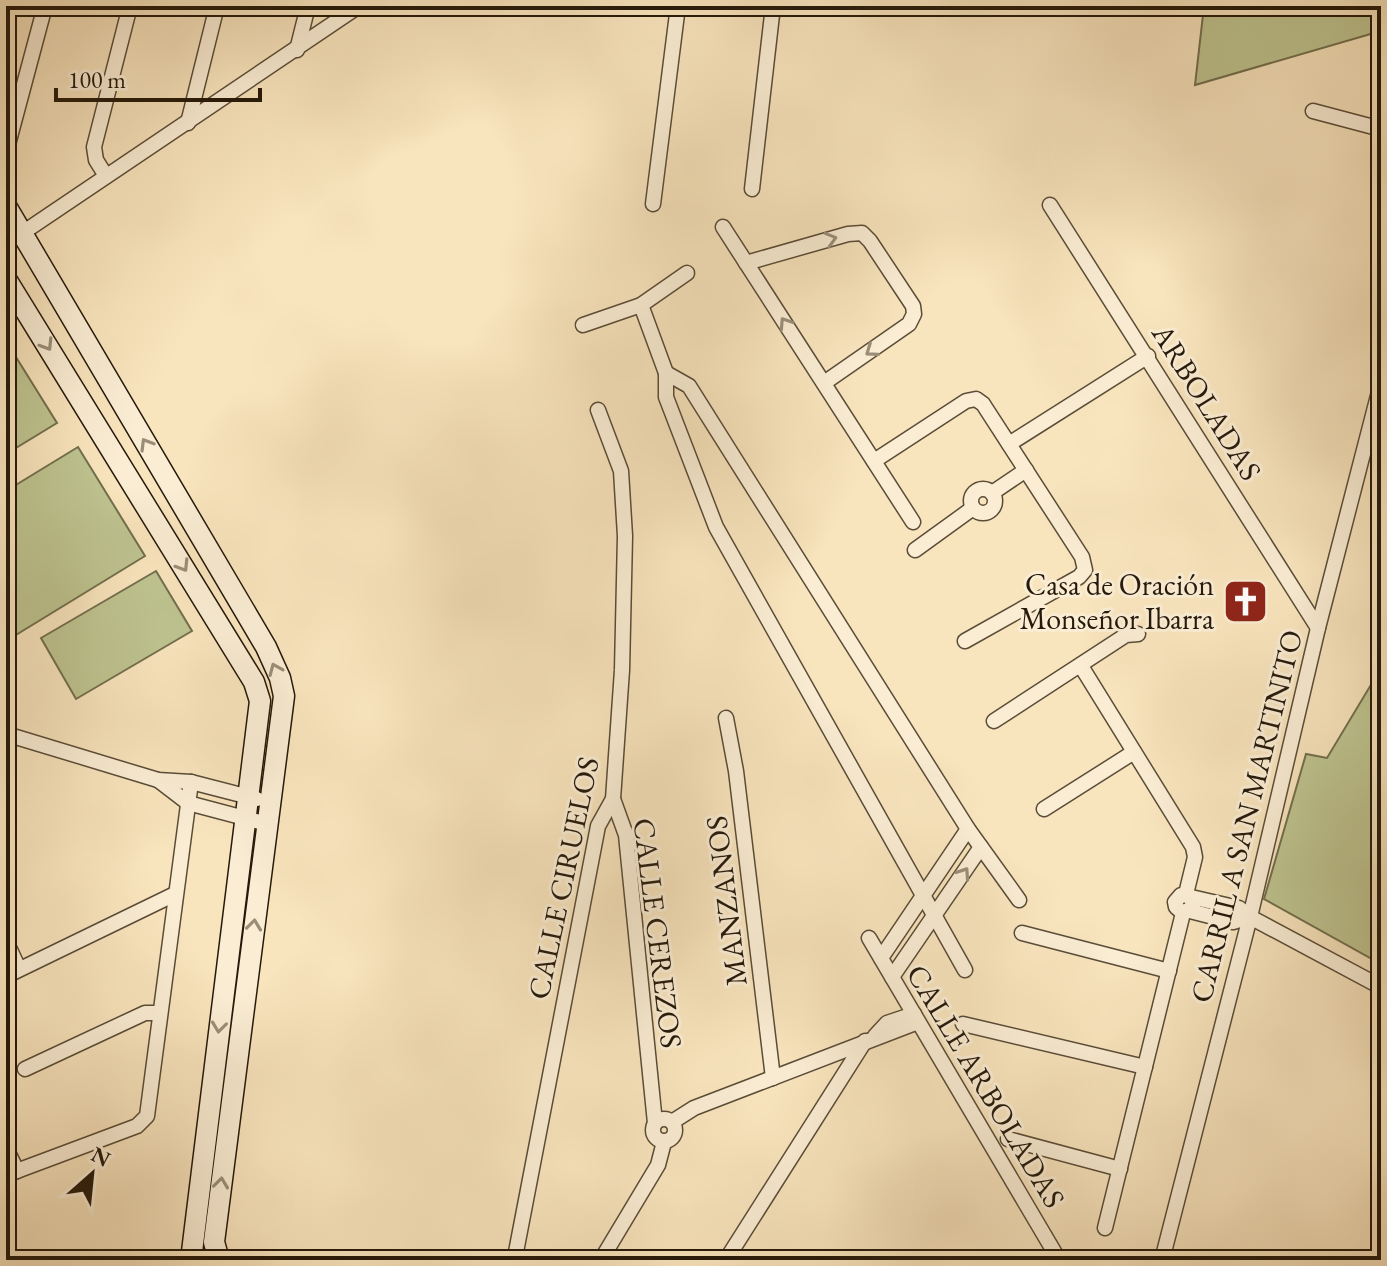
<svg xmlns="http://www.w3.org/2000/svg" width="1387" height="1266" font-family="'EB Garamond',serif">
<style>
.green{fill:#bec490;stroke:#726e4d;stroke-width:2}
.lines{fill:none;stroke-linecap:round;stroke-linejoin:round}
.street-casing{stroke:#5a4c37;stroke-width:17}
.secondary-casing{stroke:#25190a;stroke-width:23}
.street{stroke:#faedd4;stroke-width:14}
.secondary{stroke:#faedd4;stroke-width:20}
.oneway{stroke:#9a8e79}
.labels{text-anchor:middle;dominant-baseline:central;stroke-width:6;stroke-linejoin:round;paint-order:stroke}
.street-label{font-size:30px;fill:#25190a;stroke:#faedd4}
.poi-label{font-size:30px;fill:#25190a;stroke:#faedd4;text-anchor:end}
</style>
<rect width="100%" height="100%" fill="#f8e4bd"/>
<filter id="stains"><feTurbulence type="fractalNoise" baseFrequency=".0025" numOctaves="4"/><feColorMatrix values="0 0 0 0 .2 0 0 0 0 .09 0 0 0 0 .02 0 0 0 .5 -.17"/></filter>
<radialGradient id="worn" r=".72"><stop offset=".6" stop-color="#630" stop-opacity="0"/><stop offset="1" stop-color="#630" stop-opacity=".3"/></radialGradient>
<g class="green">
<path d="M1204 6H1381V31L1195 85Z"/>
<path d="M6 341 57 423 6 454Z"/>
<path d="M78 447 145 556 6 641V491Z"/>
<path d="M156 571 192 631 76 699 41 638Z"/>
<path d="M1381 668V964L1264 899 1306 754 1327 758Z"/>
</g>
<g class="lines">
<defs>
<g id="street">
<path d="M297 50 308 6"/>
<path d="M1313 111 1381 129"/>
<path d="M188 123 217 6"/>
<path d="M6 152 45 6"/>
<path d="M106 176 96 160 94 147 130 6"/>
<path d="M752 189 773 6"/>
<path d="M653 204 678 6"/>
<path d="M1050 205 1318 628"/>
<path d="M723 227 913 522"/>
<path d="M6 244 359 6"/>
<path d="M746 263 848 234 862 233 870 241 913 306 914 314 909 324 824 383"/>
<path d="M641 305 666 373V397L716 527 965 970"/>
<path d="M583 325 641 305 687 273"/>
<path d="M666 373 689 386 968 829 1019 900"/>
<path d="M1009 444 1148 356"/>
<path d="M874 461 966 401 976 399 983 404 1082 557 1085 570 1079 577 965 641"/>
<circle cx="983" cy="501" r="12"/>
<path d="M992 493 1026 470"/>
<path d="M915 550 973 508"/>
<path d="M1081 666 1193 847 1195 857 1186 894 1181 895 1175 902 1176 907 1183 913 1193 907V901L1186 894"/>
<path d="M726 718 736 771 773 1078"/>
<path d="M994 721 1126 635 1138 634"/>
<path d="M6 734 158 780 191 782 257 799"/>
<path d="M158 780 188 803 267 824"/>
<path d="M613 799 626 835 655 1123"/>
<path d="M1044 809 1134 752"/>
<path d="M1191 897 1239 908 1250 917 1381 987"/>
<path d="M1190 911 1233 922 1250 917"/>
<path d="M1022 933 1169 971"/>
<path d="M869 938 1059 1260"/>
<path d="M6 941 19 969"/>
<path d="M881 958 968 829"/>
<path d="M6 976 175 894"/>
<path d="M892 977 981 847"/>
<path d="M963 1024 1145 1067"/>
<path d="M875 1036 887 1023 914 1014"/>
<path d="M25 1069 145 1013H160"/>
<circle cx="664" cy="1130" r="11"/>
<path d="M672 1122 694 1108 918 1022"/>
<path d="M1008 1139 1120 1169"/>
<path d="M6 1148 17 1171"/>
<path d="M6 1175 137 1126 147 1116 191 782"/>
<path d="M1105 1228 1183 913"/>
<path d="M520 1260 516 1252 598 826 613 799 622 670 625 536 621 471 598 410"/>
<path d="M601 1260 658 1165 664 1142"/>
<path d="M726 1260 865 1041"/>
<path d="M1162 1260 1250 917 1318 628 1381 384"/>
</g>
<g id="secondary">
<path d="M6 206 266 647 280 678 284 696 214 1242 219 1260"/>
<path d="M6 279 254 682 260 701 191 1260"/>
</g>
</defs>
<use href="#street" class="street-casing"/>
<use href="#secondary" class="secondary-casing"/>
<use href="#street" class="street"/>
<use href="#secondary" class="secondary"/>
</g>
<defs><path id="oneway-chevron" d="M-2-3.5L2.5 0L-2 3.5" fill="none" stroke-width="1.6" stroke-linecap="round" stroke-linejoin="round" transform="scale(2)"/></defs>
<g class="oneway">
<use href="#oneway-chevron" transform="translate(831 239) rotate(-16)"/>
<use href="#oneway-chevron" transform="translate(785 323) rotate(-123)"/>
<use href="#oneway-chevron" transform="translate(47 345) rotate(58)"/>
<use href="#oneway-chevron" transform="translate(871 351) rotate(145)"/>
<use href="#oneway-chevron" transform="translate(146 444) rotate(-121)"/>
<use href="#oneway-chevron" transform="translate(183 566) rotate(58)"/>
<use href="#oneway-chevron" transform="translate(275 669) rotate(-113)"/>
<use href="#oneway-chevron" transform="translate(964 873) rotate(-56)"/>
<use href="#oneway-chevron" transform="translate(254 925) rotate(-83)"/>
<use href="#oneway-chevron" transform="translate(219 1027) rotate(97)"/>
<use href="#oneway-chevron" transform="translate(221 1183) rotate(-83)"/>
</g>
<defs>
<symbol id="church-square" viewBox="-11 -11 22 22"><rect x="-9" y="-9" width="18" height="18" rx="4" fill="#8f2418" stroke="#faedd4"/><path d="M-1.2-6h2.4v3.5h3.3v2.4h-3.3V6h-2.4V-.1h-3.3v-2.4h3.3Z" fill="#fff"/></symbol>
</defs>
<g fill-rule="evenodd">
<use href="#church-square" x="1220" y="576" width="51" height="51"/>
</g>
<g class="labels">
<g class="street-label">
<text transform="translate(1207 402) rotate(58)">ARBOLADAS</text>
<text transform="translate(1246 816) rotate(-76)">CARRIL A SAN MARTINITO</text>
<text transform="translate(563 878) rotate(-78)">CALLE CIRUELOS</text>
<text transform="translate(726 901) rotate(-97)">MANZANOS</text>
<text transform="translate(658 933) rotate(83)">CALLE CEREZOS</text>
<text transform="translate(986 1086) rotate(59)">CALLE ARBOLADAS</text>
</g>
<g class="poi-label">
<text x="1214" y="584">Casa de Oración<tspan x="1214" dy="34">Monseñor Ibarra</tspan></text>
</g>
</g>
<rect width="1387" height="1266" fill="none" stroke="#f8e4bd" stroke-width="32"/>
<rect x="8" y="8" width="1371" height="1250" fill="none" stroke="#25190a" stroke-width="4"/>
<rect x="16" y="16" width="1355" height="1234" fill="none" stroke="#25190a" stroke-width="2"/>
<g transform="translate(92 1174) rotate(27)" stroke="#faedd4" stroke-width="6" paint-order="stroke">
<path d="M0-6L14 30L0 20L-14 30Z" fill="#25190a"/>
<text y="-12" font-size="22" font-weight="bold" text-anchor="middle" fill="#25190a">N</text>
</g>
<path d="M56 88v12h204v-12" fill="none" stroke="#25190a" stroke-width="4"/>
<text x="68" y="88" font-size="24" fill="#25190a" stroke="#faedd4" stroke-width="6" paint-order="stroke">100 m</text>
<rect width="100%" height="100%" filter="url(#stains)"/>
<rect width="100%" height="100%" fill="url(#worn)"/>
</svg>
